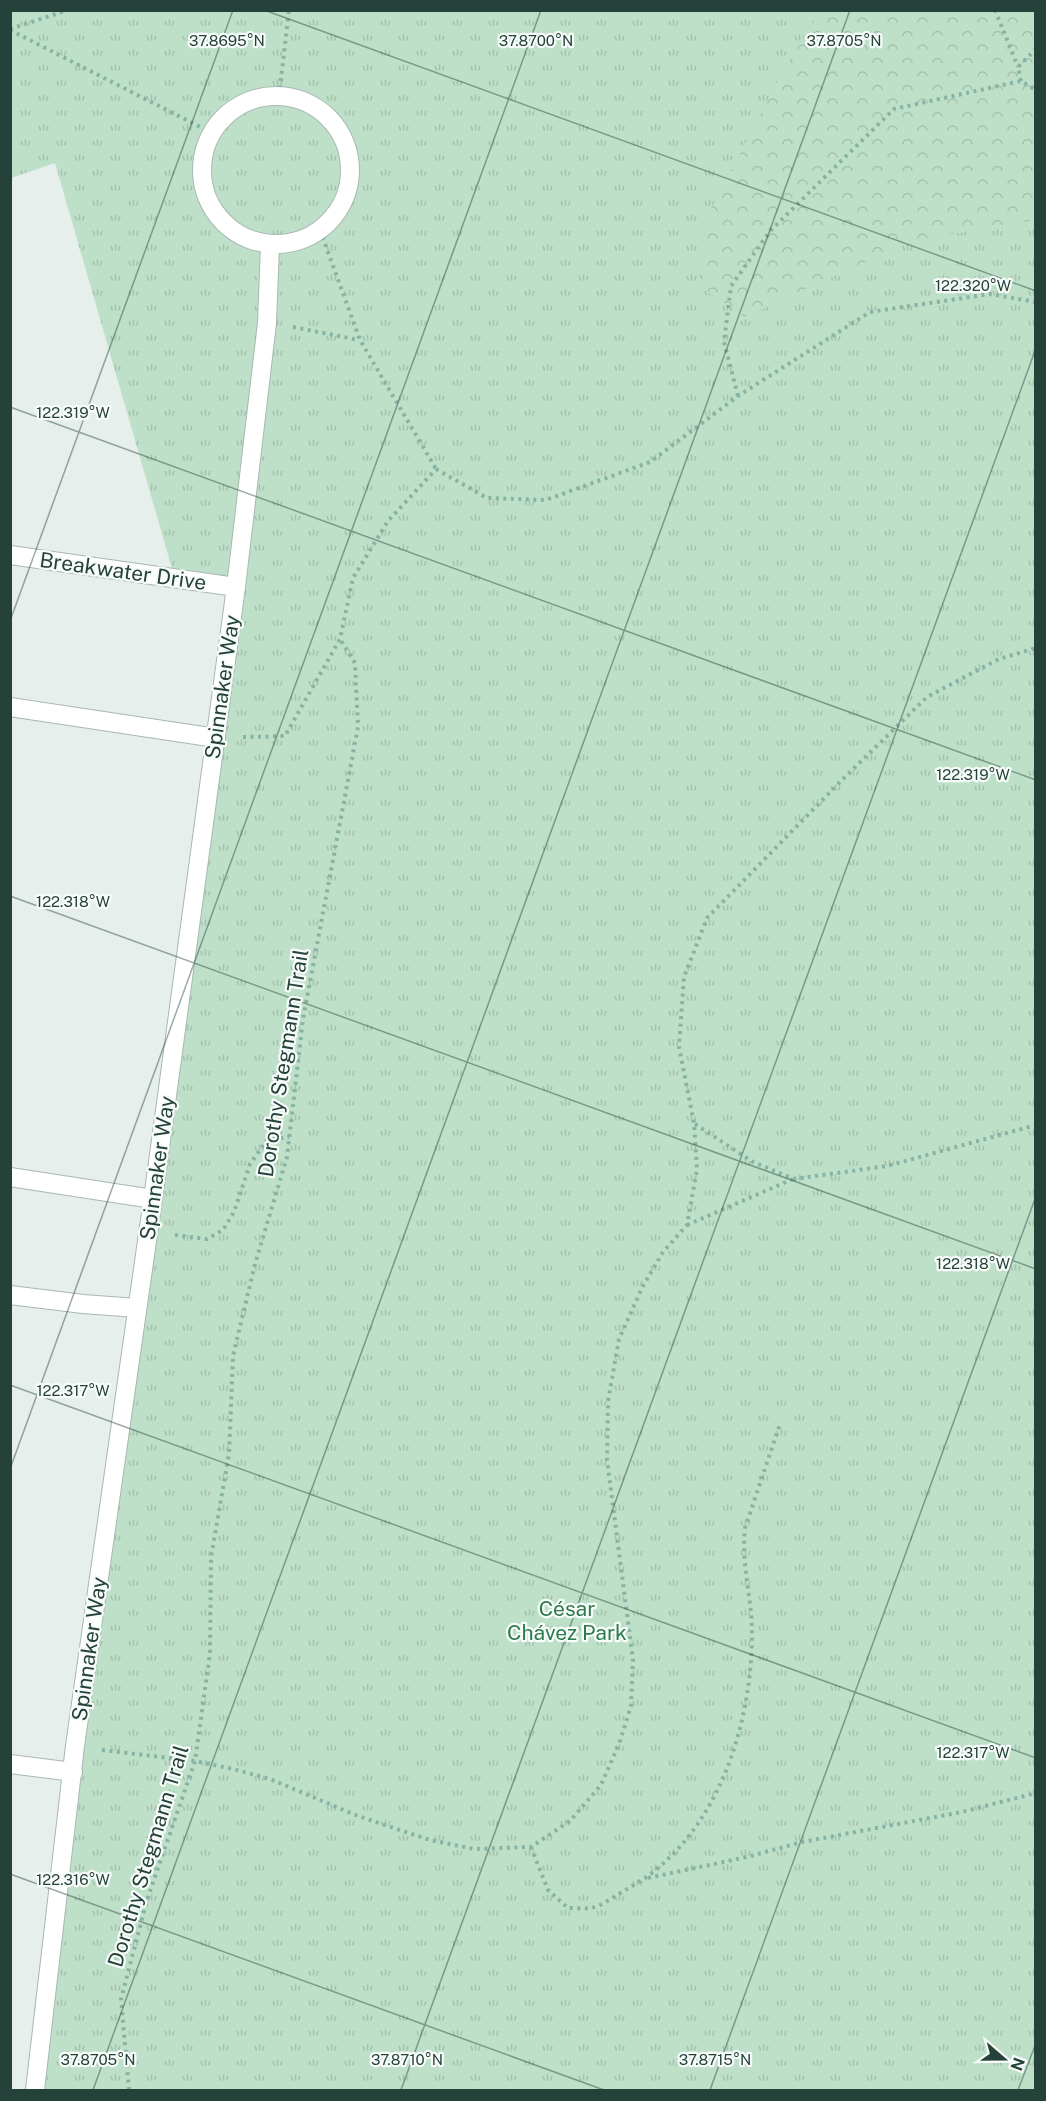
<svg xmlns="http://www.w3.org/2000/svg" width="1046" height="2101" font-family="'Public Sans',sans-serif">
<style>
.grass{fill:url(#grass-tufts)}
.forest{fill:url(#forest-crowns)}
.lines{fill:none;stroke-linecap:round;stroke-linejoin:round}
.lane-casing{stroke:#a8b8b2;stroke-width:20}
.street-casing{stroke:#a8b8b2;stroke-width:20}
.path{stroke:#86b3a5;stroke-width:4;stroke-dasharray:3 4.5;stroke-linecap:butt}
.lane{stroke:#fff;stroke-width:18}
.street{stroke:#fff;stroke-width:18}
.ticks{fill:none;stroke:#24423a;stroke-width:1.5;stroke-opacity:0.45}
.labels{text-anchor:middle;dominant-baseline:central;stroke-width:4.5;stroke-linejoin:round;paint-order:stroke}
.street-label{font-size:21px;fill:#24423a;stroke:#f7fbf9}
.park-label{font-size:21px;fill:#2d7a4b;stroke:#f7fbf9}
.ticks-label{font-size:15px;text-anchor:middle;fill:#24423a;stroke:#f7fbf9;stroke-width:4.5;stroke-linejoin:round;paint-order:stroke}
</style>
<defs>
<pattern id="grass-tufts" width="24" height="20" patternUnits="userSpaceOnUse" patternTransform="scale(1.5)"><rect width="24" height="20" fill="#bfe0c8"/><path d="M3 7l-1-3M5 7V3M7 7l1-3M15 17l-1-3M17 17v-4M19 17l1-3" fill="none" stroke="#a4c1ad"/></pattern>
<pattern id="forest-crowns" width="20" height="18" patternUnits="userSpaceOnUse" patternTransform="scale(1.5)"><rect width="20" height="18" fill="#bfe0c8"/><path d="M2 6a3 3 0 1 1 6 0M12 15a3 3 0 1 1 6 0" fill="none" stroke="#a4c1ad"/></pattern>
</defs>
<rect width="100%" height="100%" fill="#e6efeb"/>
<path class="grass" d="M10 11H1035V2090H35L236 588 175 579 55 163 11 178Z"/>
<path class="forest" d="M821 11H1035V220L911 241 745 317 698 285 707 216 792 55Z"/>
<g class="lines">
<defs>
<g id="lane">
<path d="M10 555 236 587"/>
<path d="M10 707 216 738"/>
<path d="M10 1177 153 1199"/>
<path d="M10 1295 83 1304 137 1308"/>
<path d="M10 1764 73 1772"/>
</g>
<g id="street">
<circle cx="276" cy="170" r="74"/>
<path d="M35 2090 75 1746 153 1199 236 587 267 323 270 245"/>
</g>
</defs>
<use href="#lane" class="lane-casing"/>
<use href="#street" class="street-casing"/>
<g class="path">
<path d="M995 10 1018 67"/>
<path d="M10 29 68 10"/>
<path d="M10 30 212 133"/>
<path d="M1021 81 1018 67 1036 49"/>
<path d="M279 96 289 10"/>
<path d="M320 230 360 340 436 469"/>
<path d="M293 327 359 340"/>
<path d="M738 396 724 342 731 286 770 231 894 109 1021 81 1036 90"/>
<path d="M436 469 487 498 546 500 650 462 738 396 870 312 990 294 1036 302"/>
<path d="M243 737 285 736 340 639 353 578 388 521 436 469"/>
<path d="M695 1124 753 1162 794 1179 887 1166 1036 1125"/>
<path d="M687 1225 793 1179"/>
<path d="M175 1235 207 1239 223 1230 234 1212 250 1164 267 1140 289 1137"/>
<path d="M102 1750 195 1761 233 1769 270 1779 358 1816 430 1840 474 1849 531 1847 570 1821 601 1785 619 1744 631 1706 633 1660 607 1460 608 1401 619 1339 643 1286 663 1252 687 1225 697 1169 694 1123 679 1047 684 977 707 918 844 778 927 697 999 659 1036 648"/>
<path d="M531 1847 548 1890 568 1908C575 1908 583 1909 591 1908 602 1906 616 1895 627 1889 717 1840 753 1725 752 1628 751 1594 741 1562 745 1528L780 1424"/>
<path d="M648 1878 747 1857 802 1842 962 1812 1036 1793"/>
<path d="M129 2090 121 1999 147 1900 195 1761 210 1653 211 1557 229 1454 233 1356 255 1264 287 1157 303 1019 358 727 355 663 340 639"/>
</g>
<use href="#lane" class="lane"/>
<use href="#street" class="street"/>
</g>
<path class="ticks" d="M264 10 1036 291M10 407 1036 780M10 621 233 10M10 896 1036 1269M10 1385 1036 1758M10 1469 541 10M10 1874 604 2090M93 2090 850 10M401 2090 1036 348M710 2090 1036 1196M1018 2090 1036 2043"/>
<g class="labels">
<g class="street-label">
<text transform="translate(123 571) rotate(8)">Breakwater Drive</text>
<text transform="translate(222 687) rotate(-82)">Spinnaker Way</text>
<text transform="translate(283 1063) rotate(-81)">Dorothy Stegmann Trail</text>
<text transform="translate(157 1168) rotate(-82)">Spinnaker Way</text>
<text transform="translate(89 1649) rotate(-82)">Spinnaker Way</text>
<text transform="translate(148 1856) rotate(-73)">Dorothy Stegmann Trail</text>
</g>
<g class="park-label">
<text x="567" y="1608">César<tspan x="567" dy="24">Chávez Park</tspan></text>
</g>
</g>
<g class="ticks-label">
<text x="227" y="46">37.8695°N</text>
<text x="536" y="46">37.8700°N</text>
<text x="844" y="46">37.8705°N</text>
<text x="973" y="291">122.320°W</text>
<text x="73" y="418">122.319°W</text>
<text x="973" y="780">122.319°W</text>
<text x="73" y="907">122.318°W</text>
<text x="973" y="1269">122.318°W</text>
<text x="73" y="1396">122.317°W</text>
<text x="973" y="1758">122.317°W</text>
<text x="73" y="1885">122.316°W</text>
<text x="98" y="2065">37.8705°N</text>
<text x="407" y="2065">37.8710°N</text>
<text x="715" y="2065">37.8715°N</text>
</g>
<rect width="1046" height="2101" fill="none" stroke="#24423a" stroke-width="24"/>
<g transform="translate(1004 2059) rotate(110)" stroke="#f7fbf9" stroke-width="4.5" paint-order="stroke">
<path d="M0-4.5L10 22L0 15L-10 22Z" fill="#24423a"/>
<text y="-9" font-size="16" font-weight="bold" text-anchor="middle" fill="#24423a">N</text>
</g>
</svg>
